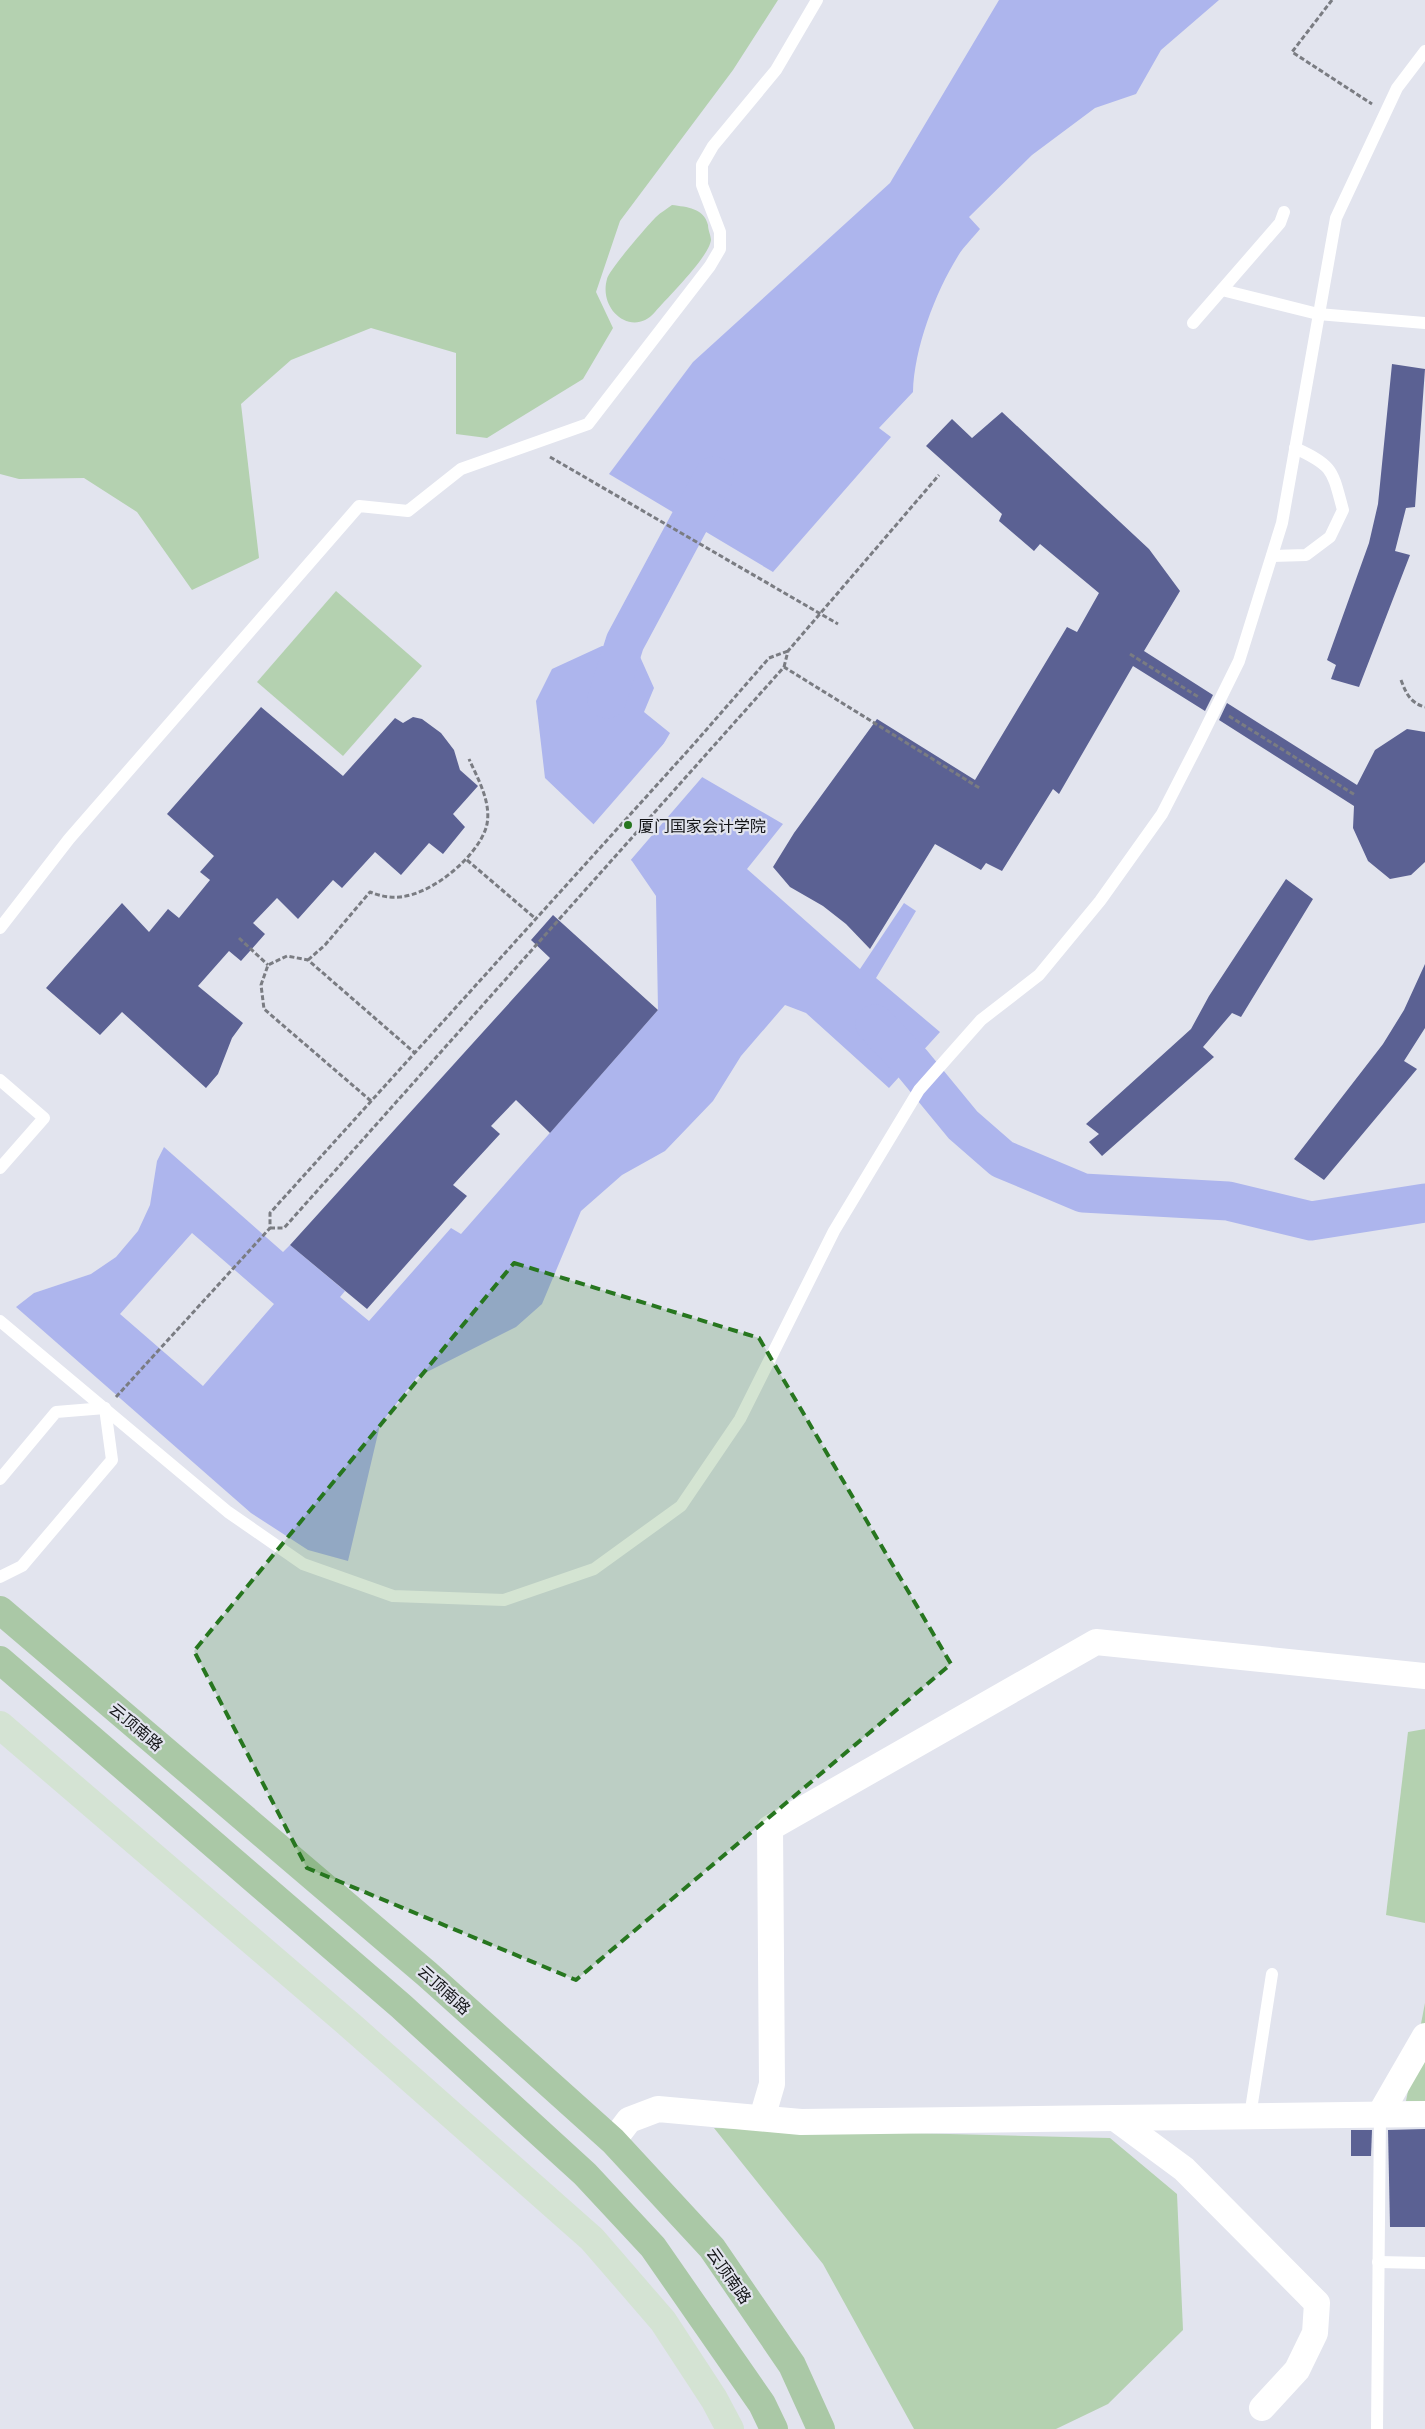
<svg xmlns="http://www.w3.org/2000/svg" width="1425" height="2429" font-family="Literata,'Noto Sans SC',serif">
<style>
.green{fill:#b4d1b0}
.water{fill:#adb5ed;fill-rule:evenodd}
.pier{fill:#e2e4ee}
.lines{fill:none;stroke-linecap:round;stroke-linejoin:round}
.river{stroke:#adb5ed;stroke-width:39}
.building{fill:#5b6193}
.path{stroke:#7a7c82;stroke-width:3;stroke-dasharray:5 2.5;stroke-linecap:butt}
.lane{stroke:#fff;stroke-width:12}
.street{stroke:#fff;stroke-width:26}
.secondary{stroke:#d4e3d3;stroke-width:28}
.primary{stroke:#aac8a6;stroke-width:28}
.marked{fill:#27761f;fill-opacity:0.2;stroke:#27761f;stroke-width:4;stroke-dasharray:10 6;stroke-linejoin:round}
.poi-dot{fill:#27761f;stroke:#e2e4ee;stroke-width:2}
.labels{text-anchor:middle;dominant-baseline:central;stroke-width:4.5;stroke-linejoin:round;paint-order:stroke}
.poi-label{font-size:16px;fill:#131417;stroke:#e2e4ee;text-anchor:start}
.street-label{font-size:16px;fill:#131417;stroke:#e2e4ee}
</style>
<rect width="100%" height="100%" fill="#e2e4ee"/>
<g class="green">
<path d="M0 0H778L733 70 620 221 596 292 613 328 583 379 487 438 456 434V353L371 328 291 360 241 404 259 558 192 590 137 512 84 478 19 479 0 474Z"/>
<path d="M672 205C687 207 704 208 708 225 708 230 711 236 711 240 709 257 667 298 655 312 633 338 598 311 607 279 609 270 648 225 656 217 661 212 667 209 672 205Z"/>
<path d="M336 591 422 666 343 756 257 682Z"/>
<path d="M1425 1729V1923L1386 1915 1408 1732Z"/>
<path d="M1425 2003V2101H1406Z"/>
<path d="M714 2128 1110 2138 1177 2194 1183 2330 1108 2404 1056 2429H914L823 2264Z"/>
</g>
<g class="water">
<path d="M999 0H1219L1161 50 1136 94 1095 108 1032 155 969 217 980 229C973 238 964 246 958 256 935 293 914 349 913 392L879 428 891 437 773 572 609 474 693 362 890 183Z"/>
<path d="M602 646 637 650 654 688 644 712 670 733 659 752 783 824 747 869 860 969 904 903 916 911 876 978 940 1032 889 1088 806 1013 785 1005 741 1056 713 1101 665 1151 622 1175 581 1211 542 1304 516 1327 417 1377 380 1425 348 1561 308 1550 251 1513 16 1307 34 1293 91 1274 116 1257 138 1231 150 1205 157 1161 164 1147 283 1252 290 1245 345 1291 340 1297 369 1321 451 1228 461 1234 658 1010 656 896 632 861 545 778 536 701 552 669ZM192 1233 274 1304 203 1386 120 1314Z"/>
</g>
<path class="pier" d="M673 733 662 751 704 775 629 862 592 826Z"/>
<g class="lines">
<g class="river">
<path d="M607 699 625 642 714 476"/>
<path d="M875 1024 912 1063 963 1125 1002 1159 1083 1193 1228 1201 1311 1221 1425 1203"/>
</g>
</g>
<g class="building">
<path d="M1392 364 1425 369 1415 507 1406 508 1395 551 1410 555 1359 687 1331 679 1336 665 1327 660 1369 543 1378 504Z"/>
<path d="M1002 412 1149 549 1180 591 1144 651 1213 695 1205 711 1133 666 1059 794 1053 789 1002 871 986 863 981 870 935 844 870 949 846 924 823 906 790 887 773 867 794 833 877 719 975 780 1067 627 1077 632 1099 593 1040 544 1034 551 999 521 1002 514 926 446 952 419 972 438Z"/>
<path d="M1227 703 1357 785 1375 750 1407 729 1425 732V862L1411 875 1390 879 1368 861 1353 828 1354 806 1219 720Z"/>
<path d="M261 707 343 776 395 718 403 723 413 717 422 719 441 733 454 750 460 770 478 786 453 814 465 827 443 854 429 843 401 875 375 852 342 888 333 880 298 919 277 898 253 923 265 934 241 961 229 951 198 986 243 1023 232 1038 218 1074 206 1088 122 1012 100 1035 46 988 122 903 149 932 168 909 179 918 210 880 200 872 214 856 167 814Z"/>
<path d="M1286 879 1313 899 1241 1017 1232 1013 1203 1047 1214 1057 1102 1156 1089 1142 1099 1134 1086 1124 1191 1029 1209 996Z"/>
<path d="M553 915 658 1010 550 1133 516 1100 491 1126 500 1134 453 1185 467 1196 367 1309 290 1245 550 958 531 940Z"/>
<path d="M1425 964V1028L1404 1061 1417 1069 1324 1180 1294 1159 1383 1044 1404 1010Z"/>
<path d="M1425 2129V2227H1390L1388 2130Z"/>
<path d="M1351 2130H1372L1371 2156H1351Z"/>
</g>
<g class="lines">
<g class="path">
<path d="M1332 0 1292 52 1372 104"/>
<path d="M550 457 838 624"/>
<path d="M1130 654 1200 698"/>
<path d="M784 667 788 651 939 475"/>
<path d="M1401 680C1406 693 1410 703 1425 707"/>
<path d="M1229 716 1355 795"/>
<path d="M467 860 536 919"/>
<path d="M239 938 268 965"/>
<path d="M308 960 325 945 370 892C380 896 389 898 400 897 432 894 476 858 486 828 493 805 478 779 469 759"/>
<path d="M371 1101 264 1009 261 985 268 965 287 956 308 960 415 1053"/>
<path d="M270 1228H284L784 667 981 789"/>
<path d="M116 1397 270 1228V1213L693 745 769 658 788 651"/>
</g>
<g class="lane">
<path d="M1222 290 1318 314 1425 323"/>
<path d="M1193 323 1280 223 1284 212"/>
<path d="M1272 556 1306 555 1330 537 1343 510C1332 470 1334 466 1295 448"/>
<path d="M0 928 69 839 359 506 408 511 461 469 588 424 710 266 720 249V232L702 185V165L713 146 776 70 817 0"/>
<path d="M0 1080 44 1118 0 1168"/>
<path d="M0 1321 228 1512 303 1564 393 1596 504 1600 594 1569 681 1506 740 1419 834 1231 919 1090 981 1020 1039 975 1100 901 1162 814 1199 742 1239 661 1282 523 1336 218 1397 88 1425 51"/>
<path d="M0 1479 56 1412 105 1408 112 1460 22 1566 0 1577"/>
<path d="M1250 2116 1272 1974"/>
<path d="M1378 2262 1425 2263"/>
<path d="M1377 2429 1380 2114"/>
</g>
<g class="street">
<path d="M1380 2114 1425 2036"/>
<path d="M762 2118 772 2084 770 1828 1096 1642 1425 1676"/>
<path d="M1115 2118 1184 2169 1317 2303 1315 2333 1297 2370 1262 2408"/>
<path d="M613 2141 629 2120 658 2109 801 2122 1425 2114"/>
</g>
<path class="secondary" d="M0 1725 351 2026 592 2239 663 2321 714 2399 730 2429"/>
<g class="primary">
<path d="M0 1610 427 1974 613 2141 712 2248 792 2365 821 2429"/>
<path d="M0 1660 401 2006 585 2174 653 2247 762 2404 774 2429"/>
</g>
</g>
<path class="marked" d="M514 1263 759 1338 951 1664 576 1980 307 1868 194 1651Z"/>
<circle class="poi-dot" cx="628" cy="825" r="5"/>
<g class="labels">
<g class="poi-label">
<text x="638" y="825">厦门国家会计学院</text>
</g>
<g class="street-label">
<text transform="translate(137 1726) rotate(40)">云顶南路</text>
<text transform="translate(445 1989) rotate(42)">云顶南路</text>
<text transform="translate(730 2275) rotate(55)">云顶南路</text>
</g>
</g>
</svg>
